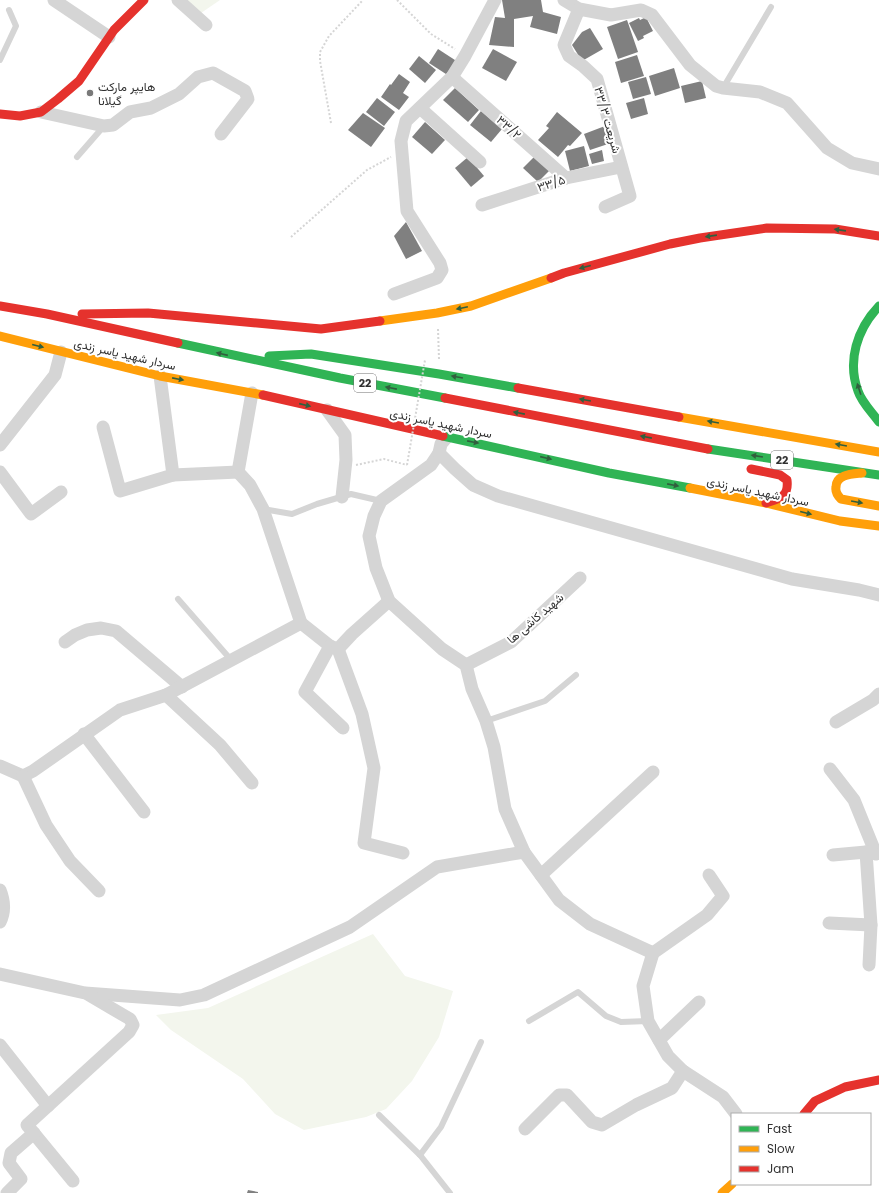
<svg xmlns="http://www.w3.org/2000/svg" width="879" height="1193" font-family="Poppins,Vazirmatn,sans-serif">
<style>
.green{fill:#f3f6ed}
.building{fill:#808080}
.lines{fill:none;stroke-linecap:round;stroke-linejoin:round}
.path{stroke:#d5d5d5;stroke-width:2;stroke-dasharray:2 2;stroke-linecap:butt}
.lane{stroke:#d5d5d5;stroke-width:6}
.street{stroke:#d5d5d5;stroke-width:13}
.fast{stroke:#30b455;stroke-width:9}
.slow{stroke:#ff9f0a;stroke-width:9}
.jam{stroke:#e5322d;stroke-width:9}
.path-bridge{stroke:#d5d5d5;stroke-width:2;stroke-dasharray:2 2;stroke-linecap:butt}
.oneway{fill:#315f3e}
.poi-dot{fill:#797979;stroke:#fff;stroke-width:1.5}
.labels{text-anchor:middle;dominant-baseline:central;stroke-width:4;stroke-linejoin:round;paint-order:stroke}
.shield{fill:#fff;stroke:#6f6f6f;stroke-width:1}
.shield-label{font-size:11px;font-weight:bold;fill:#313131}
.poi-label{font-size:12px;fill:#313131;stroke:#fff;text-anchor:start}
.street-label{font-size:12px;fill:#313131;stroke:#fff}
</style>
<rect width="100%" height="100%" fill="#fff"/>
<g class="green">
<path d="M187 0H220L201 13Z"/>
<path d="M373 934 405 976 453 991 439 1037 412 1081 386 1109 366 1117 304 1130 275 1114 243 1079 171 1030 156 1015 208 1008Z"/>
</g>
<g class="building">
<path d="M502 0H541L543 12 561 17 557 34 530 27 533 16 514 19V47L489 45 495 17 505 18Z"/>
<path d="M646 17 653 31 643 36 644 38 638 41 629 23 639 18 640 20Z"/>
<path d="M627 20 638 52 618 59 607 27Z"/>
<path d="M590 28 603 49 582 61 572 45 582 32Z"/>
<path d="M438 49 458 62 449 76 429 63Z"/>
<path d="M493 49 517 62 506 81 482 68Z"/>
<path d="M637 55 644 76 621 83 615 62Z"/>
<path d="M419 56 436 70 425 83 409 69Z"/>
<path d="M674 68 680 88 655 96 649 76Z"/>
<path d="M399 74 410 82 403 93 409 97 399 110 381 97 390 84 391 85Z"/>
<path d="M646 77 651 94 633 99 628 82Z"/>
<path d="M702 81 706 98 685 103 681 86Z"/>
<path d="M455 88 479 110 468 122 443 100Z"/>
<path d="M377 98 395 112 384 126 366 112Z"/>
<path d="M644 98 648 114 631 119 626 103Z"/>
<path d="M481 111 502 129 491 142 470 125Z"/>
<path d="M557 112 582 133 570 146 568 145 558 157 538 140 549 128 546 126Z"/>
<path d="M363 113 385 128 371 147 348 130Z"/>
<path d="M425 122 445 140 432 154 412 137Z"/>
<path d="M605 126 611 143 590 150 584 134Z"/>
<path d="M584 146 589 166 570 171 565 151Z"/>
<path d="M602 150 604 161 592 164 589 154Z"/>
<path d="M535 156 550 170 538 182 523 168Z"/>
<path d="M468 157 484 176 471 187 455 168Z"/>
<path d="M406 222 422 251 406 259 394 236Z"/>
<path d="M248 1190 258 1192V1193H247Z"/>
</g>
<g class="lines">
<g class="path">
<path d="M397 0 431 34 455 49"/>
<path d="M331 123 320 61V52L329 36 363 0"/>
<path d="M291 237 367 170 391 157"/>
<path d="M438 329 439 359"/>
<path d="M356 465 384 459 407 465"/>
</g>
<g class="lane">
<path d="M0 60 16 26 9 10"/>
<path d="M723 88 771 7"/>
<path d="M77 157 104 126"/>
<path d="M263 509 292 514 317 504 351 494 381 501"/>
<path d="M178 599 232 661"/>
<path d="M486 721 545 701 576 675"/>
<path d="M529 1021 578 992 606 1016 621 1022 648 1021"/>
<path d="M379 1115 420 1155 450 1193"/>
<path d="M420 1155 441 1127 481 1042"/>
</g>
<g class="street">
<path d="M54 0 109 37"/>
<path d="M178 0 206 25"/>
<path d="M564 0 579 9 611 15 641 10 652 15 690 65 716 86 723 88 760 92 787 103 827 148 852 163 879 169"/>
<path d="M579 9 564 45 569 56 583 66 597 79 630 196 605 207"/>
<path d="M452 77 566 178"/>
<path d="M420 108 480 162"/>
<path d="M41 112 104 126 113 125 130 112 151 108 179 94 198 77 213 73 245 91 248 99 221 134"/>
<path d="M482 205 566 178 621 167"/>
<path d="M394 294 437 278 442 270 440 263 407 211 401 141 406 121 452 77 465 56 495 0"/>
<path d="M327 410 345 435 346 460 342 497"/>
<path d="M103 427 120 491 173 475 160 376"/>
<path d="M447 437 441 444 439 453 431 465 381 501 374 516 369 536 376 568 389 601 442 649 466 665 472 689 486 721 494 747 505 809 524 852 559 900 590 924 653 953 643 986 648 1021 668 1056 683 1071 723 1097 736 1114"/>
<path d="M0 445 55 375 61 352"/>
<path d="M439 453 455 469 473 485 498 496 792 579 859 590 879 595"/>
<path d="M0 472 31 514 61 492"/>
<path d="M173 475 238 472"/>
<path d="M301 623 330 646 338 649 352 634 389 601"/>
<path d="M65 642 75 635 87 630 101 628 116 631 182 687"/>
<path d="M330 646 305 692 343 728"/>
<path d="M338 649 362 714 374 768 364 843 403 853"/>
<path d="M466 665 511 642 580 578"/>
<path d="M166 695 220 745 252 783"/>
<path d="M836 722 873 700 879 694"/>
<path d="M84 734 144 812"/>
<path d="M0 766 23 776 33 771 120 710 166 695 301 623 263 509 250 485 238 472 252 393"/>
<path d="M830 769 854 800 876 854"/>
<path d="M23 776 46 825 70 861 99 891"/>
<path d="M866 852 871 925 869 965"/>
<path d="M833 855 866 852 873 853"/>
<path d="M541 875 653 772"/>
<path d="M0 890C4 900 5 912 0 922"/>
<path d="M829 923 871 925"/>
<path d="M653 953 707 915 723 896 709 875"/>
<path d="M0 974 85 993 180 1000 204 995 350 927 437 867 524 852"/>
<path d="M659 1040 699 1002"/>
<path d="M0 1045 48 1106"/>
<path d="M525 1129 559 1095H567L592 1122 602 1125 636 1105 672 1088 683 1071"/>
<path d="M73 1181 27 1125 129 1032 133 1025 130 1019 89 995"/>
<path d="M7 1193 21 1179 9 1163 11 1153 34 1133"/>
</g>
<g class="fast">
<path d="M879 306C857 329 847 361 858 391 862 403 872 412 879 422"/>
<path d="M178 343 340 378 445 398"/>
<path d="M269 356 311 354 439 374 518 388"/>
<path d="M443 436 609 473 690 488"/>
<path d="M708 449 879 475"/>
</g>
<g class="slow">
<path d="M380 321 437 313 471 306 551 278"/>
<path d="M0 336 160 376 263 395"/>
<path d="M679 417 879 452"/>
<path d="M862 473C853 474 836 474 836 487 835 492 838 496 841 499L879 506"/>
<path d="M690 488 766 503 840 521 879 526"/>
<path d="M722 1193 732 1184"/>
</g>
<g class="jam">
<path d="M0 114 20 116 41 112 58 99 79 81 114 30 144 0"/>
<path d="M551 278 564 273 670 244 700 238 767 228 835 229 879 236"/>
<path d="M0 306 47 314 178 343"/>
<path d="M82 314 148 313 321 329 380 321"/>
<path d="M518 388 679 417"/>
<path d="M263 395 443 436"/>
<path d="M445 398 708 449"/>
<path d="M751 469 780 475 787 480C789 497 780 498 766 503"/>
<path d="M804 1114 815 1101 845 1087 879 1080"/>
</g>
<path class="path-bridge" d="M407 465 425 360"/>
</g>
<defs><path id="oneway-solid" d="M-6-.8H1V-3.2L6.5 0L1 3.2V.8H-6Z"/></defs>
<g class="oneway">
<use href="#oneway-solid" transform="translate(840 230) rotate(-172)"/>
<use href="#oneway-solid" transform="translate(711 236) rotate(172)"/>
<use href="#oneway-solid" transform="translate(585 267) rotate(165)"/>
<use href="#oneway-solid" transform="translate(462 308) rotate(168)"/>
<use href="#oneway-solid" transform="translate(38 346) rotate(14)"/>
<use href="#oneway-solid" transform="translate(222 354) rotate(-167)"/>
<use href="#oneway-solid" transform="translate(457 377) rotate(-170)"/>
<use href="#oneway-solid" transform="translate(178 379) rotate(11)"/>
<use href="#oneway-solid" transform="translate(391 388) rotate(-169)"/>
<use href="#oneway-solid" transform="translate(859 389) rotate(-108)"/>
<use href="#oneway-solid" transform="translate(585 400) rotate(-170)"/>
<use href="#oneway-solid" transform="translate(305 405) rotate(13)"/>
<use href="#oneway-solid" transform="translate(519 413) rotate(-169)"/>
<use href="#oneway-solid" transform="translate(713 422) rotate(-170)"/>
<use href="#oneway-solid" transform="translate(646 437) rotate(-169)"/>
<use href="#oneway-solid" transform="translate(473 442) rotate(11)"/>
<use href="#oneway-solid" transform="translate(841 445) rotate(-170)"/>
<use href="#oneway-solid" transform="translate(757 456) rotate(-171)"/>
<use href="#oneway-solid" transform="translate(546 458) rotate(13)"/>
<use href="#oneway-solid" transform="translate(673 485) rotate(11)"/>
<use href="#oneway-solid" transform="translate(857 502) rotate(10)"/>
<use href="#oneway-solid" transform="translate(806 513) rotate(14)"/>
</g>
<circle class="poi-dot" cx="90" cy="93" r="4"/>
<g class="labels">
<g class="shield">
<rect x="354" y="374" width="22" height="18" rx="3"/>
<rect x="771" y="451" width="22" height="18" rx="3"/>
</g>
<g class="shield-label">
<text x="365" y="383">22</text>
<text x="782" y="460">22</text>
</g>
<g class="poi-label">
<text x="98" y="86">هایپر مارکت<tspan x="98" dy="14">گیلانا</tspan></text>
</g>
<g class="street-label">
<text transform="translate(608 120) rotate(74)">شریعت ۳۳/۳</text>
<text transform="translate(509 127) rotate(42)">۳۳/۲</text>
<text transform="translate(551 183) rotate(-17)">۳۳/۵</text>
<text transform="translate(125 354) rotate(13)">سردار شهید یاسر زندی</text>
<text transform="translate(441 423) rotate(12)">سردار شهید یاسر زندی</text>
<text transform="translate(758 491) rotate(12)">سردار شهید یاسر زندی</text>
<text transform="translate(535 618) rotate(-41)">شهید کاشی ها</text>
</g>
</g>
<rect x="731" y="1113" width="140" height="72" fill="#ffffff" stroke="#adadad"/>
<rect x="739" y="1126" width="20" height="6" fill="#30b455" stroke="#adadad"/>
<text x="767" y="1133" font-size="12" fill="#313131">Fast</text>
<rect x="739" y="1146" width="20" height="6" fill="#ff9f0a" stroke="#adadad"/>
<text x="767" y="1153" font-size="12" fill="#313131">Slow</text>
<rect x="739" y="1166" width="20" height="6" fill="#e5322d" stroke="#adadad"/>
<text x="767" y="1173" font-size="12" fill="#313131">Jam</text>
</svg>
